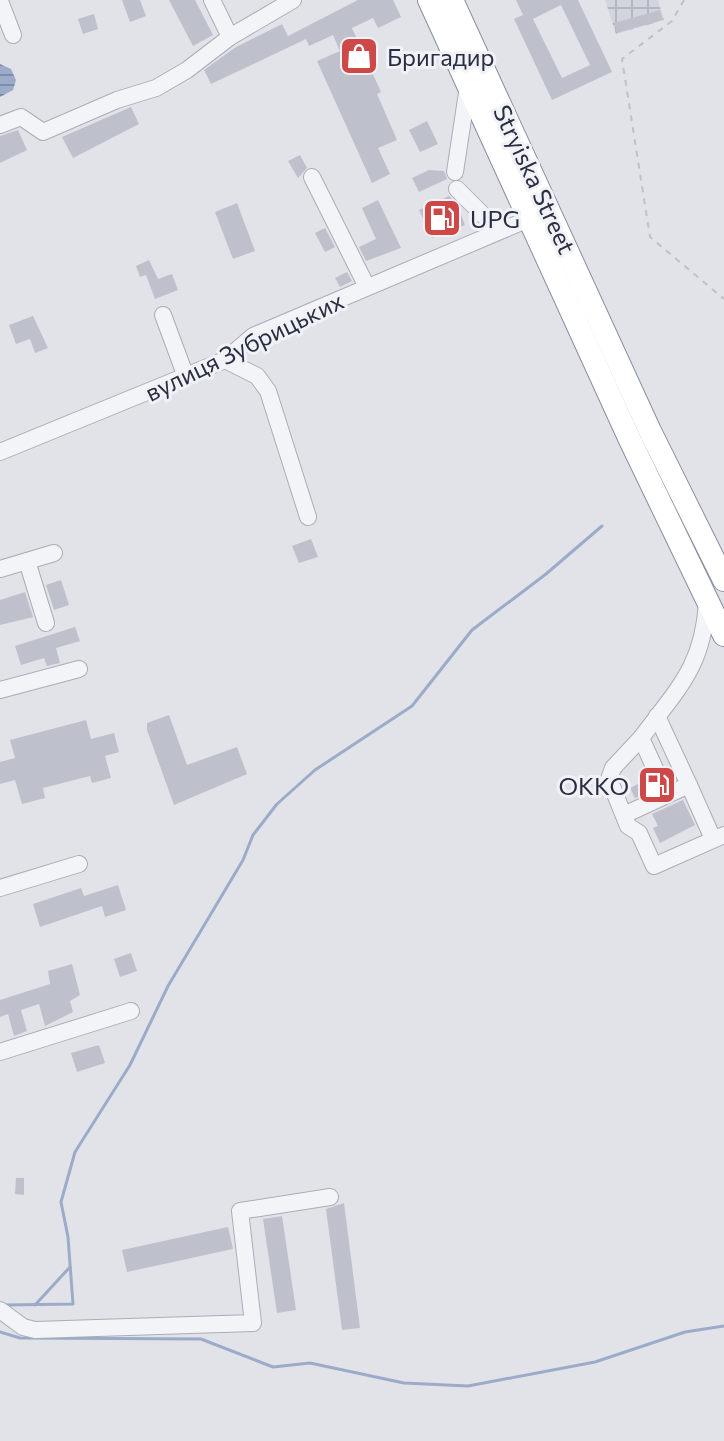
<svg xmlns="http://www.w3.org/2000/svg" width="724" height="1441" font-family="Commissioner,sans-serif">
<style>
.industrial{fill:url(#industrial-grid)}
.water{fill:url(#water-rules)}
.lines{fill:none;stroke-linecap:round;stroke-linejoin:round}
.stream{stroke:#9cabc9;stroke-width:3}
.building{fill:#bec1cc;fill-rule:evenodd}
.minor-casing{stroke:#aaadb7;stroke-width:18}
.highway-casing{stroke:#888ea0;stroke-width:24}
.path{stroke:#bec1c8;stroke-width:2;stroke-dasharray:6 6;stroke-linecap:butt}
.minor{stroke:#f3f4f8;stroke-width:16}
.highway{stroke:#fff;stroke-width:22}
.labels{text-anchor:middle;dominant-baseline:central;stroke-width:6;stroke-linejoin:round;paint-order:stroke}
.poi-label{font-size:24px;fill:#292e41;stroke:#f0f2f7;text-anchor:start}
.street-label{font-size:24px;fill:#292e41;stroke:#f0f2f7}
</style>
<defs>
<pattern id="industrial-grid" width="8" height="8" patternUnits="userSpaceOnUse" patternTransform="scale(2)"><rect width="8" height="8" fill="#d3d5de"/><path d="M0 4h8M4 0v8" fill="none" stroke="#b5b7c0"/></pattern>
<pattern id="water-rules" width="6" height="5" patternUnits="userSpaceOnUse" patternTransform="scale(2)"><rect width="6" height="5" fill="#9cabc9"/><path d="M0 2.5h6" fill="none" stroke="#7f8ca5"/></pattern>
</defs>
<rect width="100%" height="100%" fill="#e1e3e9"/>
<path class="industrial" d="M605 0H658L664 20 616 34Z"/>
<path class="water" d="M0 64 11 69 16 80 13 90 0 97Z"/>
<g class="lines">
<g class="stream">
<path d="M6 1305 73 1304 68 1237 61 1202 75 1152 130 1065 168 986 243 860 253 835 277 804 315 770 412 706 472 630 546 574 602 526"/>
<path d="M35 1305 70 1267"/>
<path d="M0 1332 20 1338 201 1339 273 1367 310 1363 404 1383 468 1386 595 1362 685 1332 724 1326"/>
</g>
</g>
<g class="building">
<path d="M122 0H140L146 16 130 22Z"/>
<path d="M169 0H195L213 35 193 46Z"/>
<path d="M358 0H393L401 17 378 28 373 18 352 28 381 92 377 94 397 140 378 148 390 174 372 183 317 61 340 51 333 35 309 46 306 39 211 84 204 70 236 47 282 24 288 36Z"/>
<path d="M516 0H578L612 72 552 100 514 19 523 15ZM561 5 590 65 562 78 533 19Z"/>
<path d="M660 10 663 20 617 33 614 23Z"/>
<path d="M94 14 98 29 83 34 78 19Z"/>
<path d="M131 107 139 124 73 158 62 137Z"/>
<path d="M427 121 438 144 420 152 409 130Z"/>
<path d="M18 130 27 150 0 163V136Z"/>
<path d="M300 155 307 168 298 178 288 161Z"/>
<path d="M429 170 444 171 447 179 419 192 412 178Z"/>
<path d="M449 196 457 204 465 225 432 238 419 210Z"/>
<path d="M378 200 401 248 366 261 359 247 376 239 362 208Z"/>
<path d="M237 203 255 251 233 259 215 212Z"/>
<path d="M325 228 335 247 325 252 315 233Z"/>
<path d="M149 260 158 279 172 274 178 290 155 299 146 275 140 277 136 266Z"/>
<path d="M347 272 352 281 340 287 335 278Z"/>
<path d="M33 316 48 348 35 353 30 339 16 344 9 325Z"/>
<path d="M311 539 318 557 299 563 292 546Z"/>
<path d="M61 580 69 605 54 610 46 585Z"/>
<path d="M25 592 33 617 0 625V600Z"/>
<path d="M75 627 80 641 56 648 60 663 47 666 44 658 21 665 15 646Z"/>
<path d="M169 715 187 765 237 747 247 774 174 805 147 730V723Z"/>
<path d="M86 720 91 739 114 733 119 752 105 756 111 778 92 783 90 776 43 788 45 798 22 804 15 780 0 784V762L15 758 10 740Z"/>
<path d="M648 779 652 790 635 798 630 788Z"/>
<path d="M683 800 695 825 660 843 653 828 658 826 652 814Z"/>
<path d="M118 885 126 910 105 917 102 906 40 927 33 904 81 888 84 896Z"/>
<path d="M131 953 137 971 120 977 114 959Z"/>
<path d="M72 964 80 995 70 1001 73 1012 45 1026 39 1004 21 1010 27 1031 14 1036 8 1014 0 1017V1000L50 984 48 971Z"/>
<path d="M99 1045 105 1063 77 1072 71 1053Z"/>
<path d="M16 1178H24V1195L15 1194Z"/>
<path d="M344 1203 360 1328 342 1330 326 1209Z"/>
<path d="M282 1216 296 1310 277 1313 263 1219Z"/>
<path d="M228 1227 233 1249 127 1272 122 1250Z"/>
</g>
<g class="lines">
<defs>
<g id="minor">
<path d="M212 0 230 37"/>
<path d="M0 1 13 35"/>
<path d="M0 125 21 117 43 132 117 100 156 88 187 70 230 37 293 0"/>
<path d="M455 172 468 86"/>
<path d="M312 177 367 287"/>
<path d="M457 189 499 231"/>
<path d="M163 315 186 377"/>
<path d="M225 360 257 376 268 391 308 517"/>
<path d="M0 452 225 360 253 336 531 218"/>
<path d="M27 561 46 623"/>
<path d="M0 569 54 553"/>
<path d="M707 602C703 667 678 688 641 738L667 795 689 785 713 839"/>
<path d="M0 690 79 669"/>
<path d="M657 716 689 785"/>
<path d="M641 738 613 768 609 779 628 826 639 833 654 866 724 835"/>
<path d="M624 815 667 795"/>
<path d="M0 888 79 864"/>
<path d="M0 1052 131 1011"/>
<path d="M0 1310 23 1327 35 1330 253 1323 240 1211 330 1197"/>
</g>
<g id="highway">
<path d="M429 0 630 440 724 635"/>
<path d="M452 0 650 431 724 580"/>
</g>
</defs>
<use href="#minor" class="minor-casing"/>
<use href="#highway" class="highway-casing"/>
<path class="path" d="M684 0 672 21 622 59 650 237 724 299"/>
<use href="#minor" class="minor"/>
<use href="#highway" class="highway"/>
</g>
<defs>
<symbol id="shop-square" viewBox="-11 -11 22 22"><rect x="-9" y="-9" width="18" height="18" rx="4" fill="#ce4847" stroke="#f0f2f7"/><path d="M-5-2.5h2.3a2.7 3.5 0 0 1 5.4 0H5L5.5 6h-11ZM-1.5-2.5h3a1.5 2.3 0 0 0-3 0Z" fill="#fff"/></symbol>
<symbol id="fuel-square" viewBox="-11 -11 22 22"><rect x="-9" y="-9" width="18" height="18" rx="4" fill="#ce4847" stroke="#f0f2f7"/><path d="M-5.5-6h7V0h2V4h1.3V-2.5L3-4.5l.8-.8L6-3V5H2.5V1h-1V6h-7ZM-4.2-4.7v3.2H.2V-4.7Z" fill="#fff"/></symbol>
</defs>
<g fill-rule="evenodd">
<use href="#shop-square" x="337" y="34" width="44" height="44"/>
<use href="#fuel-square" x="420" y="196" width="44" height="44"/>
<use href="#fuel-square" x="635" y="763" width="44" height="44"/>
</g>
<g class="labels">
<g class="poi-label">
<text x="387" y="56">Бригадир</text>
<text x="470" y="218">UPG</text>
<text x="629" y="785" text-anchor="end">OKKO</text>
</g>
<g class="street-label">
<text transform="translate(535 179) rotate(65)">Stryiska Street</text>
<text transform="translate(244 346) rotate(-26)">вулиця Зубрицьких</text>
</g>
</g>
</svg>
